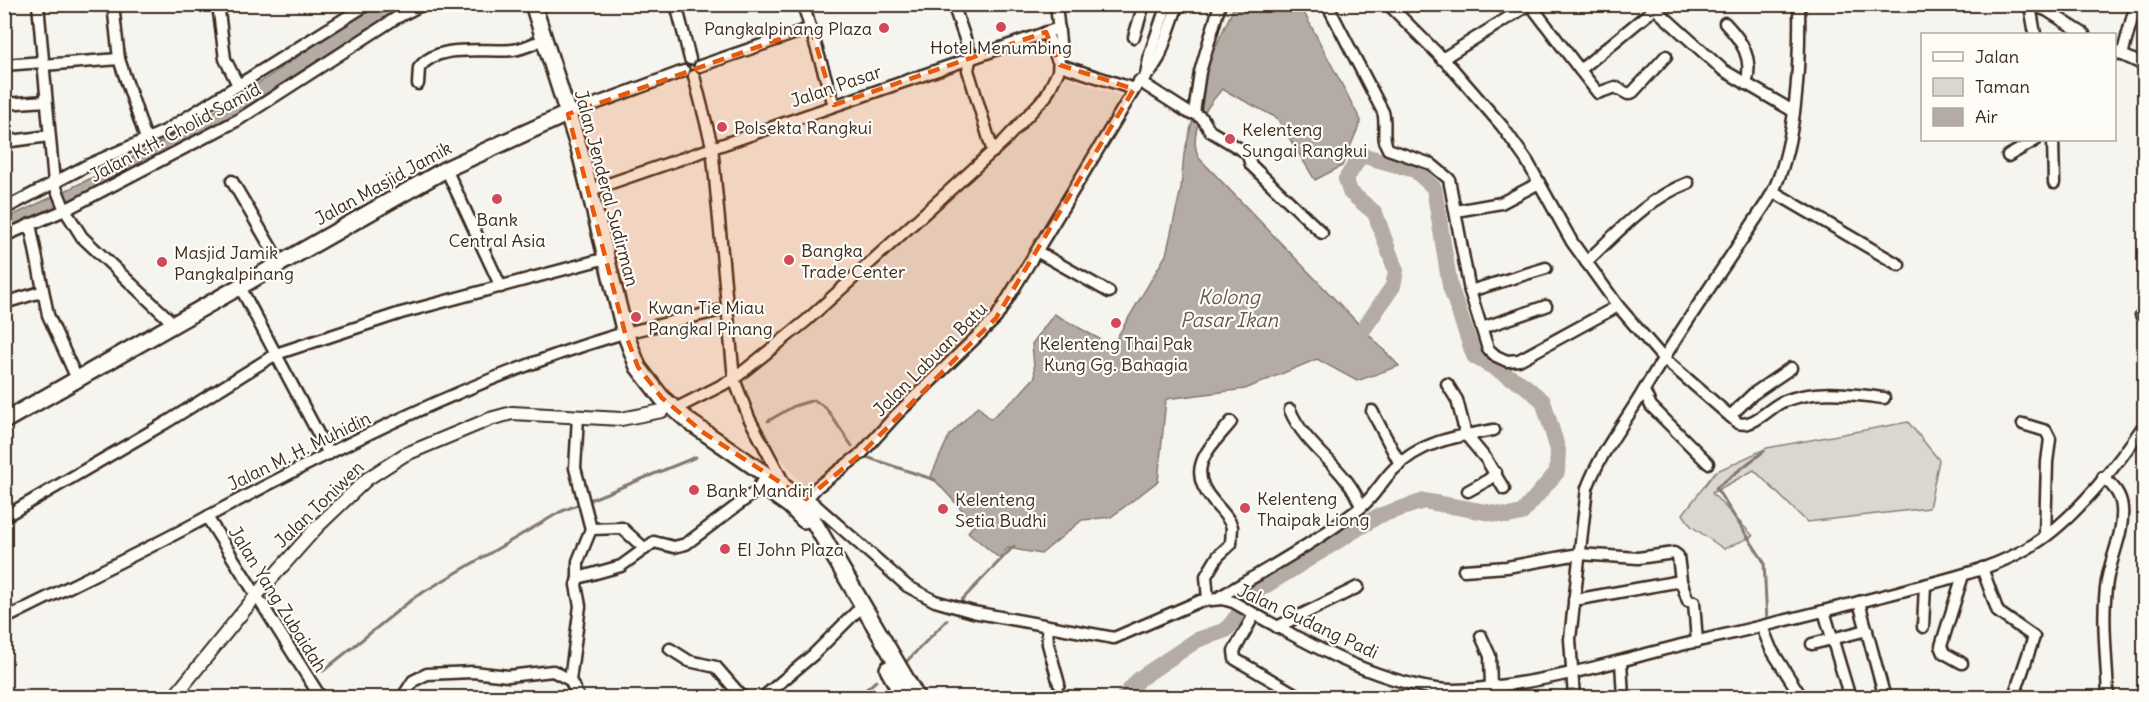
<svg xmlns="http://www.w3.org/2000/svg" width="2149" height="702" font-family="Delius,sans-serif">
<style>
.built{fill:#e7e5df}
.green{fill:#dad6d0;stroke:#8a8077;stroke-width:1.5}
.water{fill:#b4aca4;stroke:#84786e;stroke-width:1.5}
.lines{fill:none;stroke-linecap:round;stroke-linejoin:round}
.stream{stroke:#84786e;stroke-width:3}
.river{stroke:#b4aca4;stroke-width:16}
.minor-casing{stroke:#3b2a1e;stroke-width:15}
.major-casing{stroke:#3b2a1e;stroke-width:16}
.highway-casing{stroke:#3b2a1e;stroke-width:20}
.minor{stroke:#fdfcf7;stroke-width:10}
.major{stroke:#fdfcf7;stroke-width:12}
.highway{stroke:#fdfcf7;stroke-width:15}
.marked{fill:#e8590c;fill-opacity:0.2;stroke:#e8590c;stroke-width:4.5;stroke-dasharray:12 8;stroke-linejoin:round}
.poi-dot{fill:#d1495b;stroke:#fdfcf7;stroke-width:2}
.labels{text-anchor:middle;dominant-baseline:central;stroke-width:4.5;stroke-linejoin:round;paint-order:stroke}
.poi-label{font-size:18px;fill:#3b2a1e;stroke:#fdfcf7;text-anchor:start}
.street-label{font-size:18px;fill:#3b2a1e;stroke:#fdfcf7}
.water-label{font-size:20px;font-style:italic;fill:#65584d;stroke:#fdfcf7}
</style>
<rect width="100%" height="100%" fill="#f5f4ee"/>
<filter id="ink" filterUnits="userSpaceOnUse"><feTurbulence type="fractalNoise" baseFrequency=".0167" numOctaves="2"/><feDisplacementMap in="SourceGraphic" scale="12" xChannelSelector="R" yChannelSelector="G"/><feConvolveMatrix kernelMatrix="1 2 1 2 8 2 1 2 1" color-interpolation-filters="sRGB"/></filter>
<g filter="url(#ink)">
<path class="built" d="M1066 77 1120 96 1052 220 993 312 845 460 804 487 760 431 741 380 969 181 1043 111Z"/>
<path class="green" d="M1908 422 1939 460 1929 508 1807 522 1754 470 1712 493 1753 536 1724 549 1691 526 1683 514 1715 472 1767 448Z"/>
<g class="water">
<path d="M376 5H417L246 112 105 186 5 233V219C83 183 162 145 235 99 283 68 328 34 376 5Z"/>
<path d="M1235 5H1300L1361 121 1342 166 1315 180 1277 118 1222 89C1205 109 1187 132 1199 158L1399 366 1357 381 1317 359 1245 389 1166 399 1158 481 1111 517 1082 520 1041 554 1008 548 999 558 968 532 975 524 931 476 949 436 978 406 990 419 1016 398 1035 377 1032 344 1054 314 1112 346 1166 255 1181 189 1184 154 1207 65Z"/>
</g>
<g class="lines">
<g class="stream">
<path d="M768 421 794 406 814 400 826 408 852 446"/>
<path d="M1764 451 1716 488 1764 562 1767 621"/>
<path d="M869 458 935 480"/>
<path d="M959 603 1014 546"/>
<path d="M906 662 947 620"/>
<path d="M323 671 415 597 560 512 696 457"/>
<path d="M294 698 299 690"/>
<path d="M856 698 876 681"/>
</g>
<path class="river" d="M1123 698 1139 679 1197 640 1226 630 1257 591 1378 516 1424 501 1508 516 1522 513 1557 472 1558 450 1543 401 1524 385 1474 356 1450 286 1434 188 1415 170 1361 155 1346 179 1350 192 1375 213 1396 271 1393 286 1361 333"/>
<defs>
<g id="minor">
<path d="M38 4 54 183 65 210 82 237 174 324"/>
<path d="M113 4 119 59 146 139"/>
<path d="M218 4 225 59 238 85"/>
<path d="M676 4 690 59"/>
<path d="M803 4 834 105"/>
<path d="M953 4 971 56"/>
<path d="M1327 4 1383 112C1387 124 1381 138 1388 149L1431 164 1449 179 1470 291 1488 349 1496 356 1507 361 1519 360 1618 306"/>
<path d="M1388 4 1451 67 1502 126 1527 161 1572 242 1618 306 1662 357 1738 423C1753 428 1769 408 1782 402 1815 388 1850 394 1884 398"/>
<path d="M1530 4 1580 70 1654 9"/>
<path d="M1650 4 1723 70 1793 111"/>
<path d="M2027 4 2046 10 2084 34"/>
<path d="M2030 6 2035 34"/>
<path d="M1725 23C1742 41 1754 59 1746 84"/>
<path d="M1046 32 1057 59"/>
<path d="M1134 37 1144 4"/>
<path d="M2114 51 2144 65"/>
<path d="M2122 55 2136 4"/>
<path d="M971 56 968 70 993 152"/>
<path d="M1442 59 1530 4"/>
<path d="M4 65 43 62"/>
<path d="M43 65 119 59"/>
<path d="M1060 65 1134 89"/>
<path d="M700 66 811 28"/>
<path d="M1580 70 1598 93 1615 87 1628 94 1633 92 1666 56"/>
<path d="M1146 75 1150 54 1167 4"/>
<path d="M694 76 712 146 734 379 749 418 786 487"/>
<path d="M1139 81 1189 113H1194L1200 72 1220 4"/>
<path d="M418 84 419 68C438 42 485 53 513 50 521 49 528 46 535 43"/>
<path d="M4 104 46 101"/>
<path d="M1194 113 1203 119 1210 131 1247 153 1251 165 1322 233"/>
<path d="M568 114 684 71"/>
<path d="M2053 140 2054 183"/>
<path d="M4 142 49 136"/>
<path d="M2008 156 2036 140"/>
<path d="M446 169 501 287"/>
<path d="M232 181 280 263"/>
<path d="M591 190 1059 28"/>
<path d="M1774 192 1899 265"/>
<path d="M4 209 88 165 165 131 368 4"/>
<path d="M1456 211 1501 203 1539 183"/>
<path d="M30 224 48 315 77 379"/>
<path d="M4 236 65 210 238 120 396 18 423 4"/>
<path d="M1038 252 1109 292"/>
<path d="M1586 262C1617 233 1648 198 1688 183"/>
<path d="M239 285 329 454"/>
<path d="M1470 291 1546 268"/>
<path d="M4 303 41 292"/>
<path d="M2141 315 2144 320"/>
<path d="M1482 328 1546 306"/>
<path d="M625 333 726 309"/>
<path d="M1447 384 1457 400 1466 435 1486 459 1504 489"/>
<path d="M1644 391 1651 406 1708 463"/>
<path d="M675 409 734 379 806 321 1004 141 1046 96 1058 72 1060 42 1056 4"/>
<path d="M1290 410C1306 449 1348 468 1361 507"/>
<path d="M1372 411 1400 464"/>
<path d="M1730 416 1753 394 1791 368"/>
<path d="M578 417 575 468 591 529"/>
<path d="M2023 424 2046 431 2050 439 2047 462 2045 536"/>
<path d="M2103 477C2113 486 2121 494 2122 508 2124 533 2111 557 2107 581 2101 619 2107 659 2108 698"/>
<path d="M1468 491 1488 480 1496 473"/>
<path d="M799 497 812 502 907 586 935 601 973 612 1114 638 1200 601 1223 599 1233 602C1296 637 1364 678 1436 689 1460 692 1483 688 1506 685 1572 676 1634 656 1698 641 1765 626 1832 609 1898 592 1945 579 1995 570 2036 543 2074 519 2119 463 2144 425"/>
<path d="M806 499 817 487 862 453 896 415 996 318 1137 85 1151 71 1159 58 1178 4"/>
<path d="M4 517 167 422 276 354 401 313 599 260"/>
<path d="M207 517 321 698"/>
<path d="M591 529 622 528 645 549"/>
<path d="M1982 568 1998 612 2034 637 2015 693"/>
<path d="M1464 570 1507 567 1579 554 1638 558 1674 553 1678 556 1681 581 1688 601 1694 602 1697 642"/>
<path d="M578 578V561L591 529"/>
<path d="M1216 599C1264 571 1315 543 1360 508 1374 497 1381 482 1393 470 1420 441 1458 436 1494 430"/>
<path d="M1208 600 1206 576 1218 556 1231 544 1232 527C1229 517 1219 509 1213 501 1184 468 1210 448 1231 422"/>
<path d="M1574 600 1681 581"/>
<path d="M1859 602 1885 698"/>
<path d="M1824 611 1850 698"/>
<path d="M1254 615 1234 651 1235 659 1302 698"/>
<path d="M4 619C72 585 141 553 207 517 339 446 473 378 617 335"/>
<path d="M1047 626 1048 644 1059 684"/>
<path d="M1277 627 1358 587"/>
<path d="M1762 627 1771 649 1802 698"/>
<path d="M1923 627 1925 585"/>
<path d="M1481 636 1490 656 1491 687"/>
<path d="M1812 644 1867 630"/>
<path d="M670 649 689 661 716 667 743 698"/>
<path d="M1621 661 1623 698"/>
<path d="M1962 663 1944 653 1941 646 1963 575"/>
<path d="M570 680 580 606 576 585 578 578 621 566 654 542 674 547 686 544 763 486"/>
<path d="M402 698 413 681 427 674 473 672 508 676 553 671 570 680 579 698"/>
<path d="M762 698 813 655 856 612"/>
<path d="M1574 698 1570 639 1587 488C1601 451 1625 423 1644 390 1683 325 1726 264 1767 202 1797 154 1800 61 1799 4"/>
<path d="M1715 698V697"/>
</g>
<path id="major" d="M173 698 255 597 317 527 367 479 404 455 490 419 512 413 621 419 662 411"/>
<g id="highway">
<path d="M533 4 580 152 625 333 638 367 662 398 691 423 788 490 804 505 917 698"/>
<path d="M4 421 446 169 560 117"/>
<path d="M762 486 789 505 804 520"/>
<path d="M888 669 904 698"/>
</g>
</defs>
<use href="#minor" class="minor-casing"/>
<use href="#major" class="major-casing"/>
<use href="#highway" class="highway-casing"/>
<use href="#minor" class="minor"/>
<use href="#major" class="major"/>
<use href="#highway" class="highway"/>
</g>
</g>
<path class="marked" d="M811 28 834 105 1046 32 1060 65 1134 89 996 318 862 453 806 499 704 433 662 398 638 367 625 333 568 114Z"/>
<g class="poi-dot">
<circle cx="1001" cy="27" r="6"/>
<circle cx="884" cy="28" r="6"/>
<circle cx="722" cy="127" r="6"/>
<circle cx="1230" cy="139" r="6"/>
<circle cx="497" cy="199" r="6"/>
<circle cx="789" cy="260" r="6"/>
<circle cx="162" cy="262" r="6"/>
<circle cx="636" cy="317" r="6"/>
<circle cx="1116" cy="323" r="6"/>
<circle cx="694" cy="490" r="6"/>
<circle cx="1245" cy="508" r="6"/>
<circle cx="943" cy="509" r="6"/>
<circle cx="725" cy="549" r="6"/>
</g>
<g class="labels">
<g class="poi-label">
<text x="872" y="28" text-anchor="end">Pangkalpinang Plaza</text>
<text x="1001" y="47" text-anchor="middle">Hotel Menumbing</text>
<text x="734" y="127">Polsekta Rangkui</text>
<text x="1242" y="129">Kelenteng<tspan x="1242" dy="21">Sungai Rangkui</tspan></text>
<text x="497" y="219" text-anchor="middle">Bank<tspan x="497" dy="21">Central Asia</tspan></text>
<text x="801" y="250">Bangka<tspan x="801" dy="21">Trade Center</tspan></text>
<text x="174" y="252">Masjid Jamik<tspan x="174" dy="21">Pangkalpinang</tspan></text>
<text x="648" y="307">Kwan Tie Miau<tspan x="648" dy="21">Pangkal Pinang</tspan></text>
<text x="1116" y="343" text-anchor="middle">Kelenteng Thai Pak<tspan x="1116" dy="21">Kung Gg. Bahagia</tspan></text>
<text x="706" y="490">Bank Mandiri</text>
<text x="1257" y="498">Kelenteng<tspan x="1257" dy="21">Thaipak Liong</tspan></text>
<text x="955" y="499">Kelenteng<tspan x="955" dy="21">Setia Budhi</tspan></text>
<text x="737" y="549">El John Plaza</text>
</g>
<g class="street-label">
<text transform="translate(836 86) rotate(-19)">Jalan Pasar</text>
<text transform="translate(175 132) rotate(-28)">Jalan K.H. Cholid Samid</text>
<text transform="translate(383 183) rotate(-29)">Jalan Masjid Jamik</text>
<text transform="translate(607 188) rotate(75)">Jalan Jenderal Sudirman</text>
<text transform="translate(930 359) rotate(-45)">Jalan Labuan Batu</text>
<text transform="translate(299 451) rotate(-26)">Jalan M. H. Muhidin</text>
<text transform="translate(319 504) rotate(-44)">Jalan Toniwen</text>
<text transform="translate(278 599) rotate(58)">Jalan Yang Zubaidah</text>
<text transform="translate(1308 621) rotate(25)">Jalan Gudang Padi</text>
</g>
<g class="water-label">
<text x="1229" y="296">Kolong<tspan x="1229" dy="23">Pasar Ikan</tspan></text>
</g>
</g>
<rect width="2149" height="702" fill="none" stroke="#fdfcf7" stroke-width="24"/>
<rect x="12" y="12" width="2125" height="678" fill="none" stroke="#3b2a1e" stroke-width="2" filter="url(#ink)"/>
<rect x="1921" y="33" width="195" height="108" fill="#fdfcf7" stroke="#afa8a0" stroke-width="1.5"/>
<rect x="1933" y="52" width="30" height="9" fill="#fdfcf7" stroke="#afa8a0" stroke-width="1.5"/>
<text x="1975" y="63" font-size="18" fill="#3b2a1e">Jalan</text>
<rect x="1933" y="78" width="30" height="18" fill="#dad6d0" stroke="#afa8a0" stroke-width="1.5"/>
<text x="1975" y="93" font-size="18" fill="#3b2a1e">Taman</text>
<rect x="1933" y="108" width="30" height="18" fill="#b4aca4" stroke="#afa8a0" stroke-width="1.5"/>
<text x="1975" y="123" font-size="18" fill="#3b2a1e">Air</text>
</svg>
